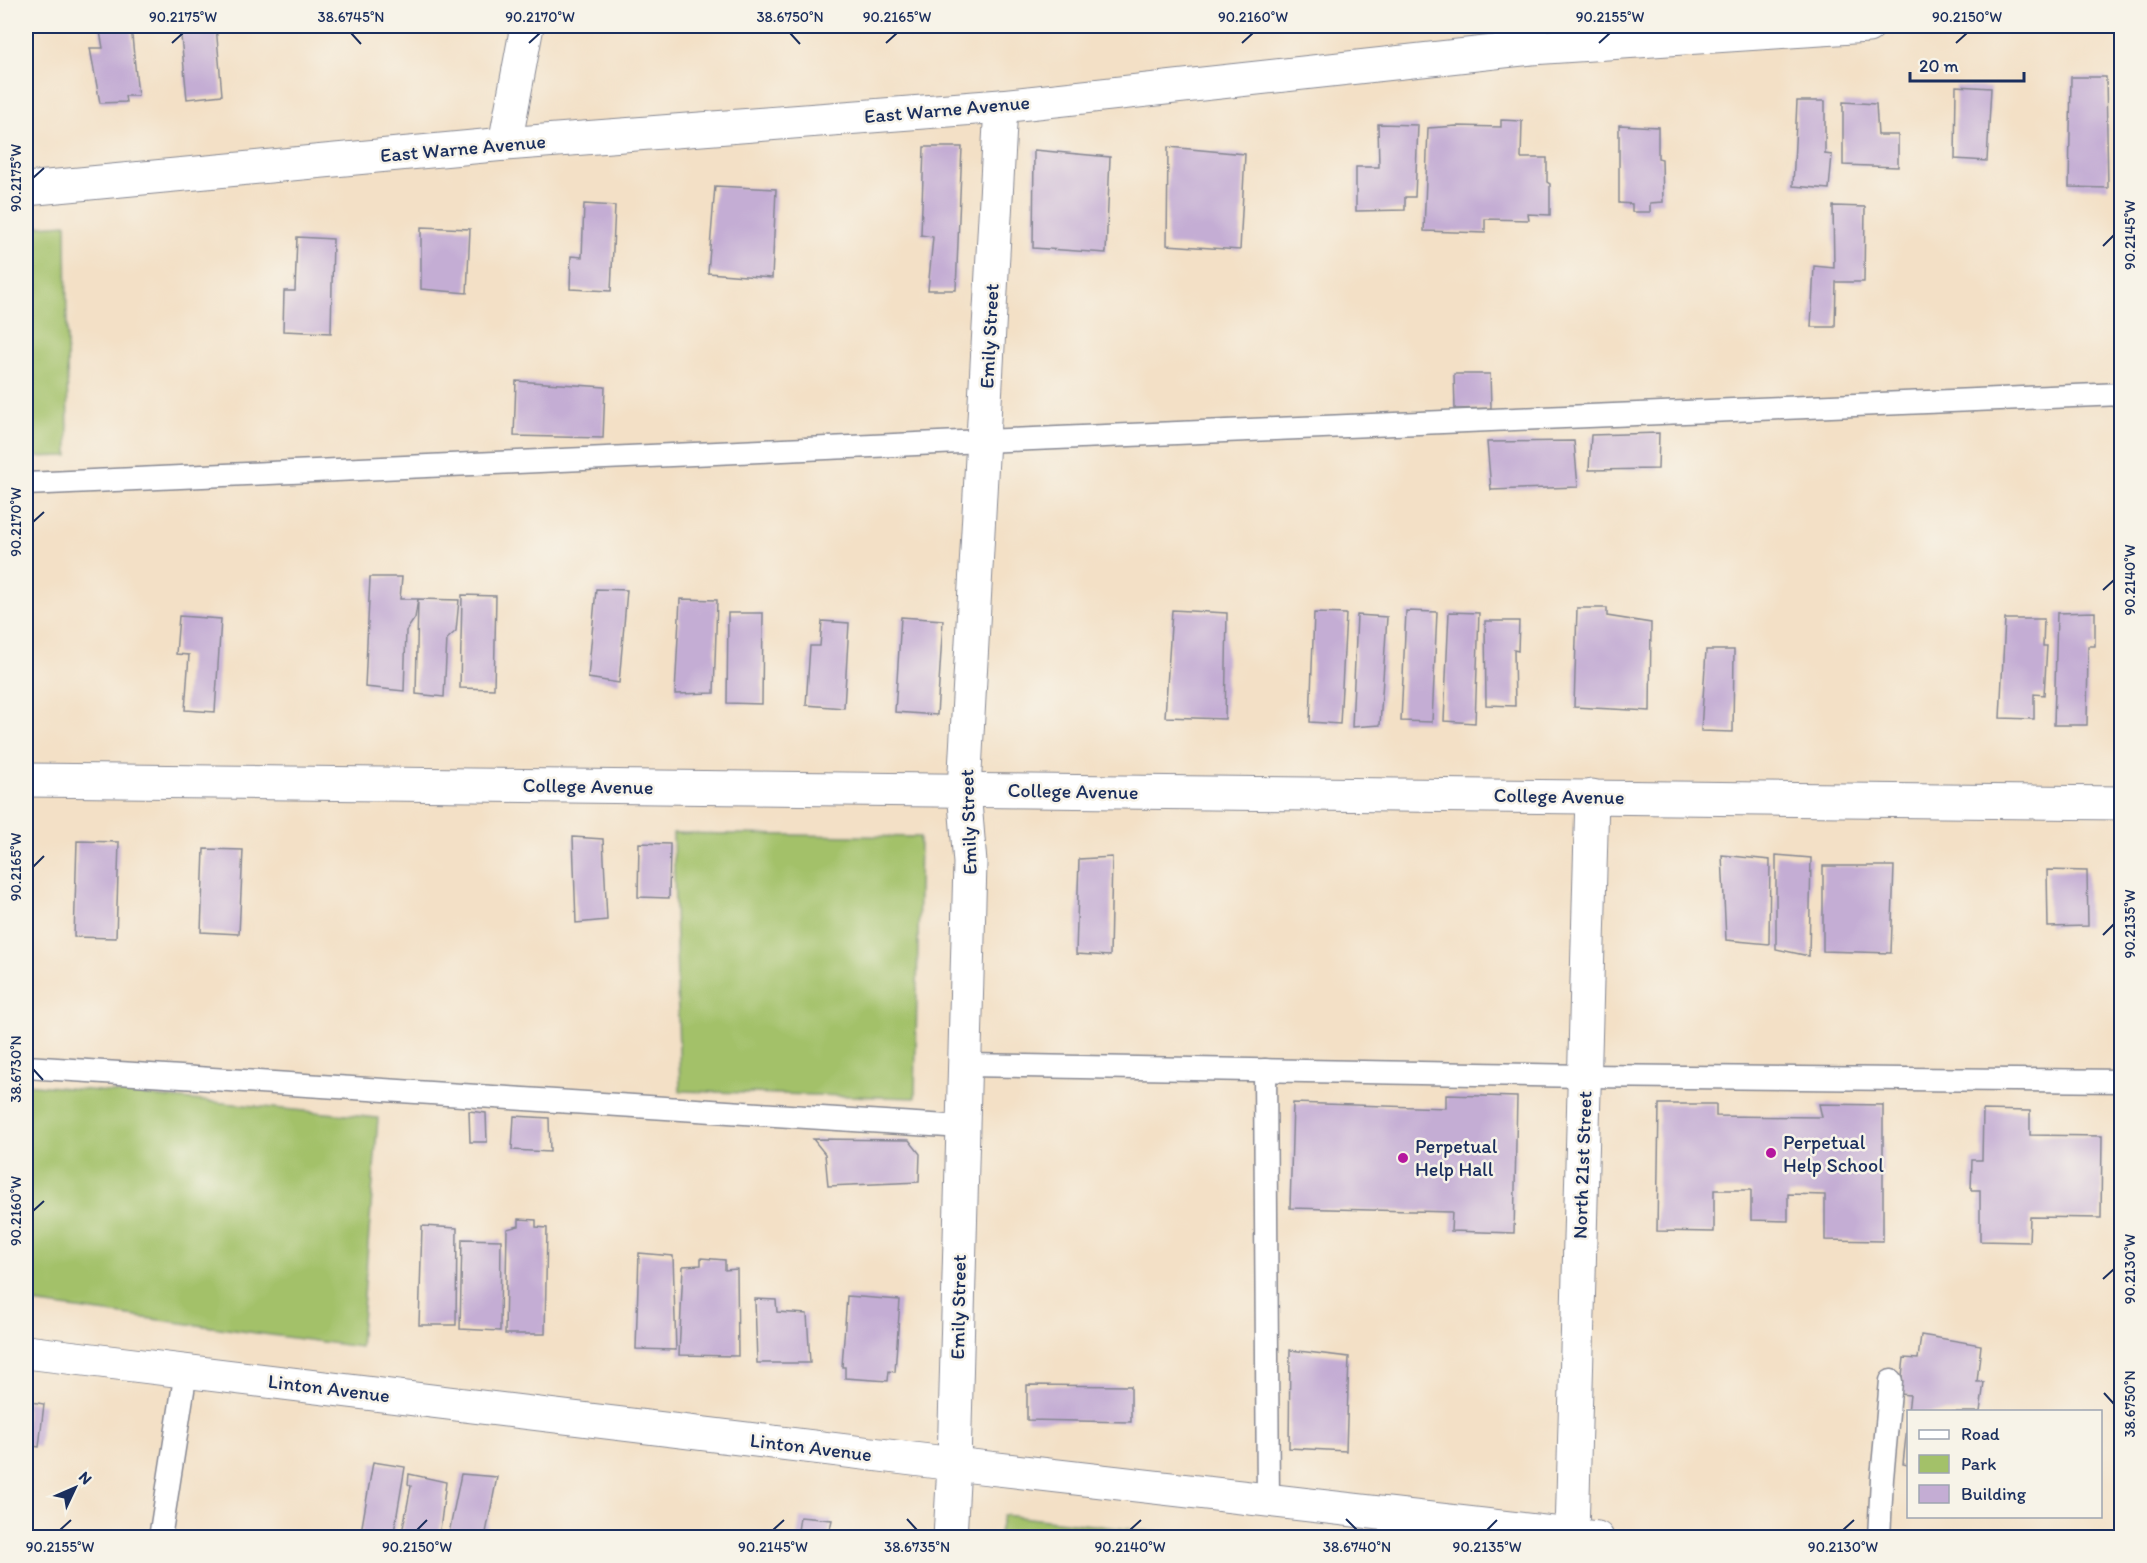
<svg xmlns="http://www.w3.org/2000/svg" width="2147" height="1563" font-family="Itim,sans-serif">
<style>
.green{fill:#a3c169;stroke:#5f7864;stroke-width:1.5}
.building{fill:#c4add4}
.lines{fill:none;stroke-linecap:round;stroke-linejoin:round}
.lane-casing{stroke:#878892;stroke-width:25}
.street-casing{stroke:#878892;stroke-width:35}
.lane{stroke:#fff;stroke-width:22}
.street{stroke:#fff;stroke-width:33}
.ticks{fill:none;stroke:#1b2f5e;stroke-width:2}
.poi-dot{fill:#b5179e;stroke:#f7f3e8;stroke-width:2}
.labels{text-anchor:middle;dominant-baseline:central;stroke-width:5;stroke-linejoin:round;paint-order:stroke}
.street-label{font-size:20px;fill:#1b2f5e;stroke:#f7f3e8}
.poi-label{font-size:20px;fill:#1b2f5e;stroke:#f7f3e8;text-anchor:start}
.neatline{fill:none;stroke:#1b2f5e;stroke-width:2}
.ticks-label{font-size:15px;text-anchor:middle;fill:#1b2f5e}
</style>
<rect width="100%" height="100%" fill="#f7f3e8"/>
<filter id="ink" filterUnits="userSpaceOnUse"><feTurbulence type="fractalNoise" baseFrequency=".0167" numOctaves="2"/><feDisplacementMap in="SourceGraphic" scale="12" xChannelSelector="R" yChannelSelector="G"/><feConvolveMatrix kernelMatrix="1 2 1 2 8 2 1 2 1" color-interpolation-filters="sRGB"/></filter>
<filter id="wash" filterUnits="userSpaceOnUse"><feTurbulence type="fractalNoise" baseFrequency=".008" numOctaves="4" result="noise"/><feDisplacementMap in="SourceGraphic" scale="24" xChannelSelector="R" yChannelSelector="G"/><feGaussianBlur stdDeviation="1.35" result="paint"/><feColorMatrix in="noise" values="0 0 0 0 0 0 0 0 0 0 0 0 0 0 0 0 0 1.4 0 .05"/><feComposite in="paint" operator="in"/></filter>
<g filter="url(#wash)">
<rect width="100%" height="100%" fill="#f3e0c6"/>
<g class="green">
<path d="M66 224 68 456 26 457V227Z"/>
<path d="M673 833 920 837 915 1098 680 1091Z"/>
<path d="M26 1084 378 1118 360 1347 26 1302Z"/>
<path d="M1003 1515 1197 1537H998Z"/>
</g>
<g id="blocks">
<g class="building">
<path d="M99 26H131L138 96H125L126 102 100 103 90 48H103Z"/>
<path d="M180 26H216L222 95 187 99Z"/>
<path d="M2071 77H2106L2108 188 2069 187Z"/>
<path d="M1956 86 1991 88 1987 161 1955 159Z"/>
<path d="M1797 101H1825V154L1832 155 1829 189 1793 186Z"/>
<path d="M1843 102 1876 104 1878 135H1898V167L1843 165Z"/>
<path d="M1501 120 1522 121 1521 158H1547V182L1550 184V215L1528 214 1529 220 1485 219V233L1424 231 1428 128 1457 126 1501 127Z"/>
<path d="M1378 124 1418 125 1415 197H1405V210L1356 211V167H1379Z"/>
<path d="M1619 125 1658 127V158L1662 159 1663 202 1650 203V212H1632V204L1619 203Z"/>
<path d="M924 147H962L956 290H928L933 237 921 235Z"/>
<path d="M1168 147 1245 154 1240 250 1167 245Z"/>
<path d="M1034 150 1110 157 1106 253 1033 248Z"/>
<path d="M715 186 776 189 772 278 708 273Z"/>
<path d="M584 204 615 206 611 291 570 289 571 256 582 257Z"/>
<path d="M1833 206 1865 207 1864 282H1836L1835 327H1811L1814 266 1834 268Z"/>
<path d="M421 227 470 229 467 293 421 289Z"/>
<path d="M297 237 333 239 331 333 283 331 284 291H295Z"/>
<path d="M1454 374H1490L1491 408 1455 409Z"/>
<path d="M516 381 605 387 603 438 514 436Z"/>
<path d="M1659 433 1658 469 1589 470 1591 435Z"/>
<path d="M1574 441 1578 487 1491 490 1487 442Z"/>
<path d="M370 577H402L400 599H418L459 600 456 631 447 639 444 697 416 694 418 599 415 618 406 631 404 691 365 687Z"/>
<path d="M596 589 627 590 619 683 588 678Z"/>
<path d="M462 595 496 596 494 689 460 688Z"/>
<path d="M680 599 717 600 714 693 675 694Z"/>
<path d="M1577 608H1607V616L1651 623 1650 711 1574 707Z"/>
<path d="M1172 610 1227 613 1225 719 1165 717Z"/>
<path d="M1406 611 1437 612 1432 722 1401 721Z"/>
<path d="M1449 612 1479 613 1475 723 1444 721Z"/>
<path d="M2095 612V646H2088L2087 725H2054L2057 613Z"/>
<path d="M728 613H763L762 704 727 703Z"/>
<path d="M1314 613 1346 614 1340 724 1310 722Z"/>
<path d="M1357 615 1387 617 1380 725 1352 727Z"/>
<path d="M179 616 221 619 215 712 185 710 189 655 176 654Z"/>
<path d="M901 617 943 620 937 715 895 712Z"/>
<path d="M2005 619H2044L2043 646H2047L2044 695 2034 694V719L2000 718Z"/>
<path d="M822 621 849 623 844 708 806 705 810 646H820Z"/>
<path d="M1485 621H1519L1518 651 1514 650 1515 706 1486 705Z"/>
<path d="M1706 650H1734L1733 732 1701 731Z"/>
<path d="M573 837 603 839 607 920 576 923Z"/>
<path d="M77 841 119 842 116 938 74 937Z"/>
<path d="M639 843 670 844 669 898 638 897Z"/>
<path d="M204 849 243 850 239 934 201 932Z"/>
<path d="M1722 855 1770 860 1769 944 1726 940Z"/>
<path d="M1776 855 1811 858 1809 956 1776 949Z"/>
<path d="M1112 857 1110 956 1076 954 1079 859Z"/>
<path d="M1823 866H1894L1891 953 1823 951Z"/>
<path d="M2047 870 2087 871 2088 926 2048 927Z"/>
<path d="M1446 1095 1517 1097 1514 1233 1451 1231 1452 1212 1290 1208 1293 1103 1446 1108Z"/>
<path d="M1659 1104H1716V1116L1822 1117 1819 1104 1883 1105V1241L1825 1240V1195L1788 1194V1221L1751 1220V1190H1714V1232L1657 1231Z"/>
<path d="M1983 1110 2030 1111V1135L2102 1136 2101 1218 2030 1217 2029 1242 1980 1241V1190H1971L1972 1160H1982Z"/>
<path d="M469 1111 486 1113 487 1142H470Z"/>
<path d="M514 1116 549 1118 550 1152 512 1150Z"/>
<path d="M813 1139 909 1140 920 1154 919 1182 828 1186 825 1154Z"/>
<path d="M519 1219 536 1220V1227L547 1228 545 1334H505L507 1229 519 1226Z"/>
<path d="M422 1226 457 1228 456 1325H419Z"/>
<path d="M462 1239 501 1240 500 1331 460 1329Z"/>
<path d="M639 1253 673 1256 676 1350 636 1349Z"/>
<path d="M701 1258 725 1260V1270L737 1269 738 1356 679 1355 683 1266 701 1265Z"/>
<path d="M847 1296 900 1300 895 1372 889 1371 888 1381 845 1378V1367H842Z"/>
<path d="M755 1299 776 1300 777 1312 807 1314 810 1363H757Z"/>
<path d="M1921 1335 1981 1345 1977 1382H1984L1980 1412H1908L1910 1395 1900 1394 1904 1358 1918 1359Z"/>
<path d="M1290 1350 1349 1357 1346 1451 1289 1448Z"/>
<path d="M1027 1385 1131 1386V1422L1027 1420Z"/>
<path d="M26 1401 44 1404 39 1447 26 1445Z"/>
<path d="M1907 1427H1908V1465L1903 1464Z"/>
<path d="M373 1462 405 1467 393 1538H360Z"/>
<path d="M409 1474 446 1482 439 1538H401L411 1486 408 1484Z"/>
<path d="M461 1474 497 1477 485 1538H448Z"/>
<path d="M800 1517 832 1520 828 1538H797Z"/>
</g>
</g>
</g>
<g filter="url(#ink)">
<use href="#blocks" fill-opacity="0" stroke="#878892" stroke-width="1.5"/>
<g class="lines">
<defs>
<g id="lane">
<path d="M26 484 983 441 2122 394"/>
<path d="M965 1065 1585 1076 2122 1081"/>
<path d="M26 1067 963 1127"/>
<path d="M1265 1070 1268 1500"/>
<path d="M160 1538 186 1371"/>
<path d="M1879 1538 1882 1478 1891 1381"/>
</g>
<g id="street">
<path d="M505 144 527 26"/>
<path d="M26 189 505 144 1001 106 1531 48 1868 26"/>
<path d="M26 780 2122 803"/>
<path d="M26 1352 954 1464 1597 1538"/>
<path d="M1572 1534 1592 796"/>
<path d="M950 1538 954 1464 970 863 964 790 1001 106"/>
</g>
</defs>
<use href="#lane" class="lane-casing"/>
<use href="#street" class="street-casing"/>
<use href="#lane" class="lane"/>
<use href="#street" class="street"/>
</g>
</g>
<path class="ticks" d="M351 33 361 44M790 33 800 44M172 43 183 33M529 43 540 33M886 43 897 33M1242 43 1253 33M1599 43 1610 33M1956 43 1967 33M33 178 44 168M2103 246 2114 235M33 522 44 512M2103 590 2114 580M33 867 44 856M2103 935 2114 924M33 1069 43 1080M33 1211 44 1201M2103 1279 2114 1269M2104 1393 2114 1404M907 1519 917 1530M1346 1519 1357 1530M60 1530 71 1520M417 1530 427 1520M773 1530 784 1520M1130 1530 1141 1520M1487 1530 1497 1520M1843 1530 1854 1520"/>
<g class="poi-dot">
<circle cx="1771" cy="1153" r="6"/>
<circle cx="1403" cy="1158" r="6"/>
</g>
<g class="labels">
<g class="street-label">
<text transform="translate(947 109) rotate(-5)">East Warne Avenue</text>
<text transform="translate(463 148) rotate(-5)">East Warne Avenue</text>
<text transform="translate(989 336) rotate(-87)">Emily Street</text>
<text transform="translate(588 786) rotate(1)">College Avenue</text>
<text transform="translate(1073 791) rotate(1)">College Avenue</text>
<text transform="translate(1559 796) rotate(1)">College Avenue</text>
<text transform="translate(968 822) rotate(-92)">Emily Street</text>
<text transform="translate(1582 1165) rotate(-88)">North 21st Street</text>
<text transform="translate(958 1307) rotate(-89)">Emily Street</text>
<text transform="translate(329 1388) rotate(7)">Linton Avenue</text>
<text transform="translate(811 1447) rotate(7)">Linton Avenue</text>
</g>
<g class="poi-label">
<text x="1783" y="1142">Perpetual<tspan x="1783" dy="23">Help School</tspan></text>
<text x="1415" y="1146">Perpetual<tspan x="1415" dy="23">Help Hall</tspan></text>
</g>
</g>
<rect width="2147" height="1563" fill="none" stroke="#f7f3e8" stroke-width="66"/>
<rect x="1907" y="1410" width="195" height="108" fill="#f7f3e8" stroke="#9fa5b1" stroke-width="1.5"/>
<rect x="1919" y="1430" width="30" height="9" fill="#ffffff" stroke="#9fa5b1" stroke-width="1.5"/>
<text x="1961" y="1440" font-size="18" fill="#1b2f5e">Road</text>
<rect x="1919" y="1455" width="30" height="18" fill="#a3c169" stroke="#9fa5b1" stroke-width="1.5"/>
<text x="1961" y="1470" font-size="18" fill="#1b2f5e">Park</text>
<rect x="1919" y="1485" width="30" height="18" fill="#c4add4" stroke="#9fa5b1" stroke-width="1.5"/>
<text x="1961" y="1500" font-size="18" fill="#1b2f5e">Building</text>
<g transform="translate(75 1488) rotate(46)" stroke="#f7f3e8" stroke-width="4.5" paint-order="stroke">
<path d="M0-4.5L10 22L0 15L-10 22Z" fill="#1b2f5e"/>
<text y="-9" font-size="16" font-weight="bold" text-anchor="middle" fill="#1b2f5e">N</text>
</g>
<path d="M1910 72v9h114v-9" fill="none" stroke="#1b2f5e" stroke-width="3"/>
<text x="1919" y="72" font-size="18" fill="#1b2f5e" stroke="#f7f3e8" stroke-width="4.5" paint-order="stroke">20 m</text>
<rect x="33" y="33" width="2081" height="1497" class="neatline"/>
<g class="ticks-label">
<text x="183" y="22">90.2175°W</text>
<text x="351" y="22">38.6745°N</text>
<text x="540" y="22">90.2170°W</text>
<text x="790" y="22">38.6750°N</text>
<text x="897" y="22">90.2165°W</text>
<text x="1253" y="22">90.2160°W</text>
<text x="1610" y="22">90.2155°W</text>
<text x="1967" y="22">90.2150°W</text>
<text transform="translate(16 178) rotate(-90)" y="5">90.2175°W</text>
<text transform="translate(2130 235) rotate(-90)" y="5">90.2145°W</text>
<text transform="translate(16 522) rotate(-90)" y="5">90.2170°W</text>
<text transform="translate(2130 580) rotate(-90)" y="5">90.2140°W</text>
<text transform="translate(16 867) rotate(-90)" y="5">90.2165°W</text>
<text transform="translate(2130 924) rotate(-90)" y="5">90.2135°W</text>
<text transform="translate(16 1069) rotate(-90)" y="5">38.6730°N</text>
<text transform="translate(16 1211) rotate(-90)" y="5">90.2160°W</text>
<text transform="translate(2130 1269) rotate(-90)" y="5">90.2130°W</text>
<text transform="translate(2130 1404) rotate(-90)" y="5">38.6750°N</text>
<text x="60" y="1552">90.2155°W</text>
<text x="417" y="1552">90.2150°W</text>
<text x="773" y="1552">90.2145°W</text>
<text x="917" y="1552">38.6735°N</text>
<text x="1130" y="1552">90.2140°W</text>
<text x="1357" y="1552">38.6740°N</text>
<text x="1487" y="1552">90.2135°W</text>
<text x="1843" y="1552">90.2130°W</text>
</g>
</svg>
